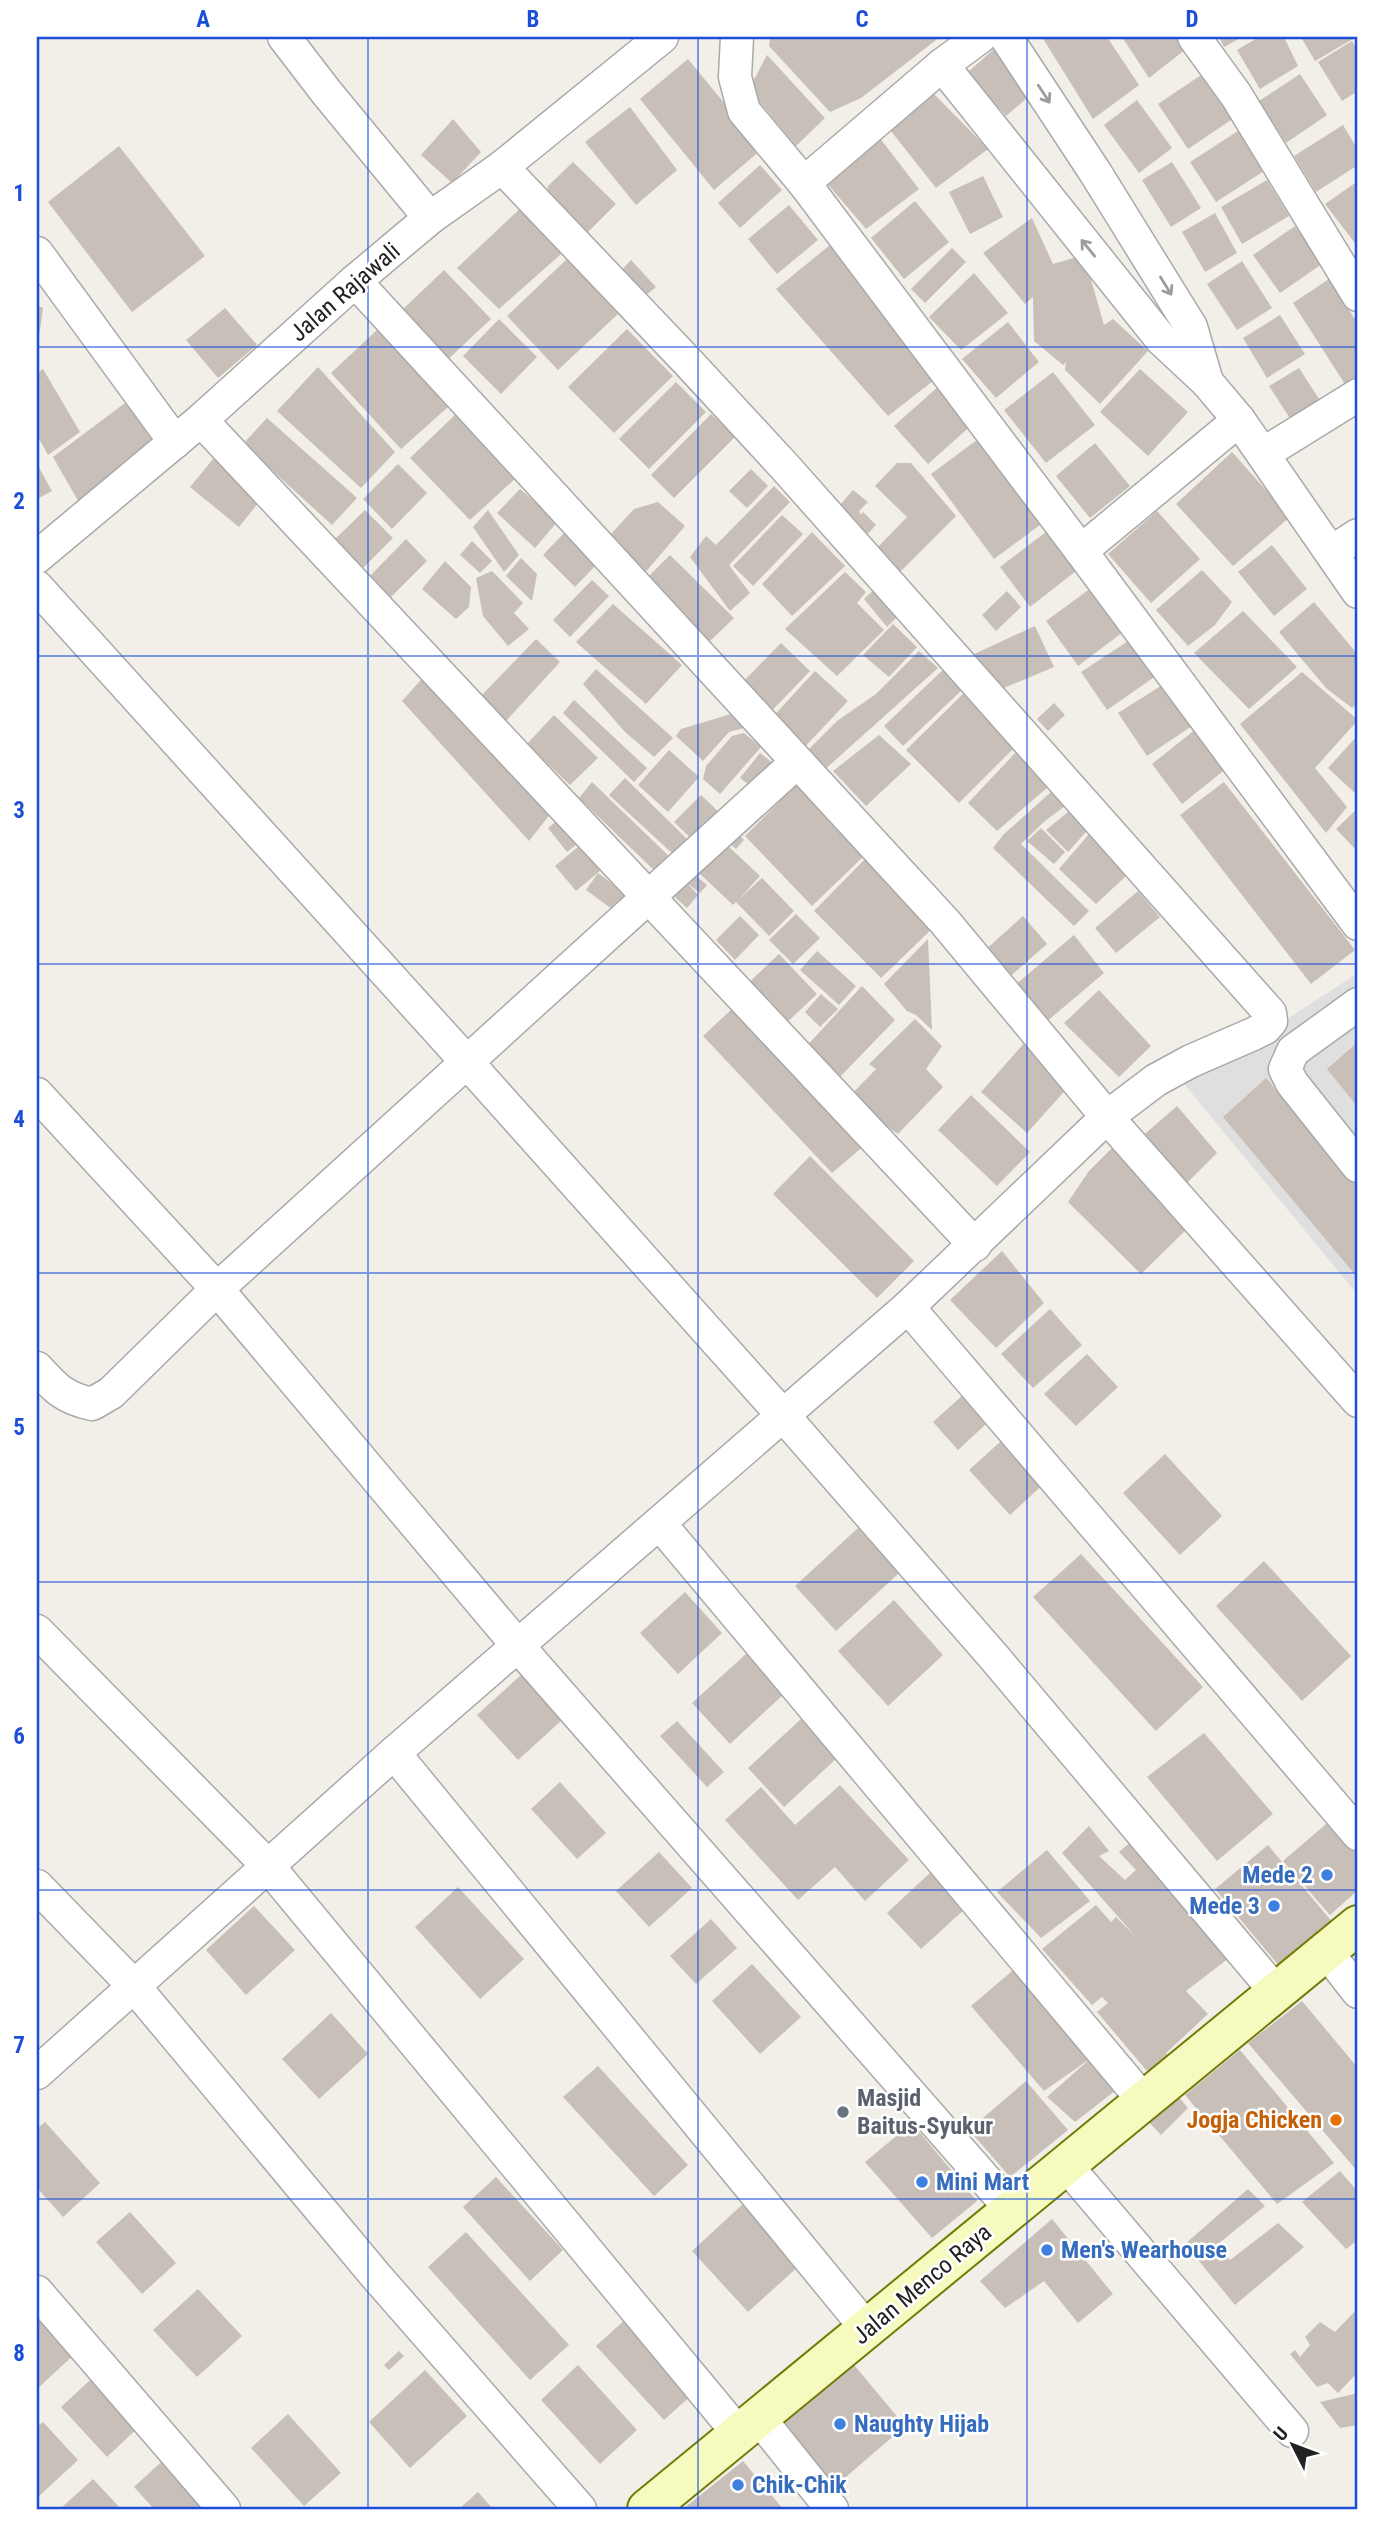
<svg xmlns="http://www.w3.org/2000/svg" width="1395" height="2546" font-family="'Roboto Condensed',sans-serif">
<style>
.residential{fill:#e0dfdf}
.building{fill:#c7bfb8}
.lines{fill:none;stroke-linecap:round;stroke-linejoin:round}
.minor-casing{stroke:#a9a9a9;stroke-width:35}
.secondary-casing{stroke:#707d05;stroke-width:42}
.minor{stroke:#fff;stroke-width:32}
.secondary{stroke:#f7fabf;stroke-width:38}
.oneway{stroke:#9c9c9c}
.grid{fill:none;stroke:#1d4ed8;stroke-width:2;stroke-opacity:0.55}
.shop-dot{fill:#3f7fe0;stroke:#fff;stroke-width:2.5}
.worship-dot{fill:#6b7280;stroke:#fff;stroke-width:2.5}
.food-dot{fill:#e8710a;stroke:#fff;stroke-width:2.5}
.labels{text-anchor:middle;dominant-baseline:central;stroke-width:5;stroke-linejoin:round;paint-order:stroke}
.street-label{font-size:24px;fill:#222;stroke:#fff}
.shop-label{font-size:24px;font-weight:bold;fill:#366cbe;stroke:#fff;text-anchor:start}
.worship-label{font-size:24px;font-weight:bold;fill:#5b616d;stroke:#fff;text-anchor:start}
.food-label{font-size:24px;font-weight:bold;fill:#c56008;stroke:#fff;text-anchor:end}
.neatline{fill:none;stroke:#1d4ed8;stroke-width:2.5}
.grid-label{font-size:23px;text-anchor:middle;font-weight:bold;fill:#1d4ed8}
</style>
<rect width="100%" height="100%" fill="#f2efe9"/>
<path class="residential" d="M1358 973V1295L1185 1085Z"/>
<g class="building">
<path d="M770 37H940L861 98 830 112 769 46Z"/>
<path d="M1042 37H1107L1139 85 1093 119Z"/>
<path d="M1122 37H1177L1186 49 1149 78Z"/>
<path d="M1219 37H1242L1224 47Z"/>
<path d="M1259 37H1284L1298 66 1260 89 1237 50Z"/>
<path d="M1301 37H1352L1353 39 1315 61Z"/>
<path d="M1352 41 1358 51V91L1342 101 1318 62Z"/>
<path d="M994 49 1033 93 1006 116 968 72Z"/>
<path d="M767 55 825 118 796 146 749 89Z"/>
<path d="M688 59 762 149 714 190 640 99Z"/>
<path d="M1204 73 1234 118 1188 149 1158 104Z"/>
<path d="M1300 74 1327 115 1286 143 1259 101Z"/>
<path d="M933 93 988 149 936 188 887 126Z"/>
<path d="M1137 100 1172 148 1139 173 1104 125Z"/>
<path d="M630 107 677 170 636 205 585 142Z"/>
<path d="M453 119 481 152 452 183 421 155Z"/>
<path d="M1343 125 1358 150V165L1316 192 1294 156Z"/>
<path d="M1238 131 1264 171 1216 202 1190 162Z"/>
<path d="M879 137 919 189 866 229 825 181Z"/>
<path d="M119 146 205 256 132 312 48 202Z"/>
<path d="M573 162 616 204 584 236 547 199 548 186Z"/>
<path d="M1172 162 1201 208 1171 227 1142 180Z"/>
<path d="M760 165 782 190 740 228 718 203Z"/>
<path d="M983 176 1003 217 970 234 949 192Z"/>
<path d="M1267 180 1289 216 1242 244 1221 207Z"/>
<path d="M1358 181V247L1325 204Z"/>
<path d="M915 201 949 242 904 279 871 238Z"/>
<path d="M527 202 569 247 499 309 457 268Z"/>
<path d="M789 205 818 240 777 274 748 239Z"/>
<path d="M1215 213 1237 253 1205 272 1182 232Z"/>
<path d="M1032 218 1053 264 1084 255 1104 325 1113 319 1148 351 1100 404 1065 370 1066 362 1063 365 1034 341 1033 297 1025 304 983 253Z"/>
<path d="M1295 226 1322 264 1280 293 1253 255Z"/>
<path d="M830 245 933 381 888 416 776 289Z"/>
<path d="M952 248 966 262 925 303 911 289Z"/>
<path d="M567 259 618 314 558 370 507 316Z"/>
<path d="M631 260 656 287 645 296 620 272Z"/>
<path d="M1242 261 1272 308 1237 330 1207 284Z"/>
<path d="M444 270 491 319 445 362 399 313Z"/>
<path d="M974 273 1008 313 961 350 929 317Z"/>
<path d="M1329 279 1358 324V382L1348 389 1293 303Z"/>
<path d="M37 305 43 308 38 344H37Z"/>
<path d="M225 308 257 345 218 378 186 340Z"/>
<path d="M1280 315 1305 354 1267 378 1243 338Z"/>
<path d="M499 319 537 357 501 394 463 356Z"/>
<path d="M1008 322 1039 362 996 398 962 359Z"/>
<path d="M627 329 673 376 614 433 568 387Z"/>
<path d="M377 330 448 407 401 449 331 373Z"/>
<path d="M318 367 395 452 361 488 277 411Z"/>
<path d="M1299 368 1323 405 1293 423 1269 386Z"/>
<path d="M43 369 80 432 48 455 37 435V373Z"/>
<path d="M1140 369 1188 412 1148 456 1100 412Z"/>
<path d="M1053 372 1095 425 1046 463 1004 410Z"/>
<path d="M676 382 706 412 649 469 619 439Z"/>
<path d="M940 385 974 423 928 464 894 426Z"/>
<path d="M125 403 155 443 81 506 53 457Z"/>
<path d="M457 413 518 476 470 520 410 458Z"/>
<path d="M711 414 735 437 674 498 651 475Z"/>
<path d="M267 418 357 498 332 525 243 444Z"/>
<path d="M985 434 1048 519 994 559 931 474Z"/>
<path d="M1095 443 1130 486 1090 518 1056 476Z"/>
<path d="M1232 452 1290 517 1233 566 1176 504Z"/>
<path d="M218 453 267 492 239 527 190 487Z"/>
<path d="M897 463H911L956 516 899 573 876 549 907 517 875 486Z"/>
<path d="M37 464 52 491 37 499Z"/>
<path d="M398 464 427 493 392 529 363 499Z"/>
<path d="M751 469 768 486 747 508 729 491Z"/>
<path d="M774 486 790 502 729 565 750 593 730 611 690 557 706 536 716 545Z"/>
<path d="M520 489 558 521 535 548 497 513Z"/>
<path d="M853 490 868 502 859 511 861 515 863 512 876 525 860 542 850 526 846 511 840 505Z"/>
<path d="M658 502 685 526 643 575 616 551 611 534 634 509Z"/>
<path d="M365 510 393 538 361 570 333 541Z"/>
<path d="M488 510 519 555 504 572 473 527Z"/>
<path d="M1157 511 1200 559 1151 603 1108 554Z"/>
<path d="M782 515 803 534 753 586 733 566Z"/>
<path d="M812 532 845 566 792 616 762 584Z"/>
<path d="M1046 532 1076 571 1030 607 1000 567Z"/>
<path d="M564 533 596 565 575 587 543 555Z"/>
<path d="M406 539 427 561 391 597 370 576Z"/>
<path d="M472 541 492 561 480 573 460 555Z"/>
<path d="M1272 545 1307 589 1274 616 1238 572Z"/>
<path d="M670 555 734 618 709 642 645 580Z"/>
<path d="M521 558 537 574 532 601 506 576Z"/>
<path d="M445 561 471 587 469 607 456 619 422 589Z"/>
<path d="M1202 570 1232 602 1215 625 1188 646 1156 610Z"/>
<path d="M492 571 523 603 514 613 529 629 508 646 483 616 476 578Z"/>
<path d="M845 572 866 592 857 603 884 630 837 676 785 629Z"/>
<path d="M592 580 609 596 570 637 553 620Z"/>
<path d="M878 586 903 611 887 627 864 599Z"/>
<path d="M1091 588 1123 632 1078 666 1046 621Z"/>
<path d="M1007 591 1021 607 996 631 982 615Z"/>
<path d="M1314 602 1358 655V703L1352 708 1326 688 1279 632Z"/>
<path d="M613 604 682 665 646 704 576 642Z"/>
<path d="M1243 611 1297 667 1249 709 1194 653Z"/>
<path d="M893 624 917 647 889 677 863 655Z"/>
<path d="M1035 626 1054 667 1004 688 972 655Z"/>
<path d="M1139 634 1163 671 1107 710 1081 672Z"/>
<path d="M536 639 560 662 506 721 480 697Z"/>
<path d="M781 643 810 671 765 718 735 690Z"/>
<path d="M919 651 938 668 822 772 803 755 837 721 876 694Z"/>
<path d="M947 666 966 686 903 746 884 726Z"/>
<path d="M596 669 673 738 654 757 625 732 583 684Z"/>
<path d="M815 671 848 701 800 752 768 722Z"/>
<path d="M428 672 555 808 529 841 402 701Z"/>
<path d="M1302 672 1358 720 1315 768 1347 807 1326 833 1240 724Z"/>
<path d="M1167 682 1195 724 1147 756 1118 713Z"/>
<path d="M968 689 1020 742 959 803 906 750Z"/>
<path d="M574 700 647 768 634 782 563 713Z"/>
<path d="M1054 703 1065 715 1048 731 1037 719Z"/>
<path d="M731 714 752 726 729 732 703 761 676 736 681 729Z"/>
<path d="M554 715 598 758 570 785 527 744Z"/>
<path d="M1196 729 1227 768 1182 804 1152 764Z"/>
<path d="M744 733 761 747 720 794 703 779 706 766 732 736Z"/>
<path d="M879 735 911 764 866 806 833 771Z"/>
<path d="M1358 735V796L1328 768Z"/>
<path d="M669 750 699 777 668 812 638 785Z"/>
<path d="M1018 750 1055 781 997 831 968 803Z"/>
<path d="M760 753 778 767 757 791 740 778Z"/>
<path d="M784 774 796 786 798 784 866 854 812 906 745 836 791 790 742 835 732 824Z"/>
<path d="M625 778 688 840 674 855 609 795Z"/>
<path d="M592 782 674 861 660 876 579 798Z"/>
<path d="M1224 782 1355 950 1311 984 1180 815Z"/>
<path d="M1060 784 1073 800 1045 821 1021 844 1089 911 1074 926 993 848 1003 835Z"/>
<path d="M701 795 725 818 699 846 674 822Z"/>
<path d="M1356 804H1358V852L1336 829 1356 810Z"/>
<path d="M1074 807 1093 824 1068 852 1046 830Z"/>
<path d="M561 817 581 841 567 852 548 828Z"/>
<path d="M728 825 744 840 736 849 719 834Z"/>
<path d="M1041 828 1065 852 1054 864 1027 841Z"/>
<path d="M1090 833 1121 861 1126 876 1096 904 1059 869Z"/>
<path d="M726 844 760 876 739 899 762 878 794 911 769 936 736 902 733 905 699 873Z"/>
<path d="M579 846 600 871 576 891 555 866Z"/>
<path d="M871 853 939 922 881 978 814 911Z"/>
<path d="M598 873 635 901 623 917 586 890Z"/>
<path d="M695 875 707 885 700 893 687 883 698 895 687 908 667 890Z"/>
<path d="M1138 891 1160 917 1116 953 1095 928Z"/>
<path d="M796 914 820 938 793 964 769 940Z"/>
<path d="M740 916 759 935 735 960 716 940Z"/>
<path d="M1023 916 1047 944 1007 979 982 953Z"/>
<path d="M1074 935 1104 973 1045 1023 1014 986Z"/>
<path d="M928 939 932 1030 916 1015 907 1011 884 984Z"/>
<path d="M817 951 856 986 839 1005 800 970Z"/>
<path d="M779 954 817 994 780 1029 742 989Z"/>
<path d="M862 986 895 1020 837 1080 804 1049Z"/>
<path d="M1099 990 1151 1046 1119 1077 1064 1023Z"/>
<path d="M821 994 838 1009 820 1027 805 1012Z"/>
<path d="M733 1008 864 1146 832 1173 703 1036Z"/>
<path d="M915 1019 942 1046 926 1069 943 1087 898 1134 886 1126 878 1130 846 1100 876 1069 869 1064Z"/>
<path d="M1025 1042 1071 1084 1027 1133 981 1092Z"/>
<path d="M1358 1042V1107L1327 1069Z"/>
<path d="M1266 1078 1358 1186V1278L1223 1117Z"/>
<path d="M971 1095 1030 1152 997 1186 938 1130Z"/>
<path d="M1177 1106 1217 1153 1185 1185 1139 1139Z"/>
<path d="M1117 1143 1193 1223 1141 1274 1068 1202 1089 1171Z"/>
<path d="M810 1156 914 1261 877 1298 773 1194Z"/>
<path d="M1002 1251 1044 1303 996 1348 950 1300Z"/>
<path d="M1050 1309 1082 1345 1033 1388 1001 1354Z"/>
<path d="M1087 1354 1118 1387 1076 1426 1044 1394Z"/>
<path d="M974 1385 998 1413 958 1450 933 1422Z"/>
<path d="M1011 1432 1052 1476 1010 1515 969 1470Z"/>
<path d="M1165 1454 1222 1516 1180 1555 1123 1493Z"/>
<path d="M858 1528 899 1573 836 1631 795 1586Z"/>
<path d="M1081 1554 1203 1687 1156 1731 1033 1597Z"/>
<path d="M1264 1561 1351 1656 1302 1701 1216 1606Z"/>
<path d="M685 1592 722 1633 678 1674 640 1633Z"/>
<path d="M894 1600 943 1655 888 1706 838 1651Z"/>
<path d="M747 1653 784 1694 730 1744 692 1703Z"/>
<path d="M521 1675 562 1720 518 1760 477 1715Z"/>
<path d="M801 1719 837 1758 784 1807 748 1768Z"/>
<path d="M677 1721 724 1772 707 1787 660 1736Z"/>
<path d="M1204 1733 1273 1814 1217 1861 1147 1777Z"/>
<path d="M560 1782 606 1833 577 1859 531 1809Z"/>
<path d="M840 1785 909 1860 865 1901 835 1867 798 1900 725 1820 761 1787 795 1825Z"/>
<path d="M1333 1818 1358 1847V1890L1330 1915 1283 1861Z"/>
<path d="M1089 1826 1109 1851 1099 1856 1125 1880 1136 1870 1119 1852 1138 1836 1233 1955 1186 1991 1208 2014 1166 2053 1168 2056 1147 2071 1097 2012 1108 2003 1102 1997 1092 2005 1042 1949 1096 1905 1111 1922 1116 1917 1136 1937 1062 1853Z"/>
<path d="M1268 1845 1333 1923 1280 1967 1215 1889Z"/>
<path d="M1047 1850 1090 1901 1041 1938 997 1892Z"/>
<path d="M659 1852 692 1888 649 1927 616 1891Z"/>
<path d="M933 1870 967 1907 921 1949 887 1913Z"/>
<path d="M458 1887 524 1959 480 1999 415 1927Z"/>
<path d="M254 1906 295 1950 246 1995 206 1950Z"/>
<path d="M711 1919 737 1948 696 1984 670 1956Z"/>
<path d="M752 1964 801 2017 760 2054 712 2001Z"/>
<path d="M1018 1966 1120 2087 1075 2122 1047 2097 1091 2058 1044 2091 971 2006Z"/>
<path d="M1302 2001 1358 2068V2172L1248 2043Z"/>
<path d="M331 2013 368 2054 319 2099 282 2059Z"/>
<path d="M1240 2050 1334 2163 1277 2204 1185 2095Z"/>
<path d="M598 2066 688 2165 654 2196 563 2097Z"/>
<path d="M1026 2081 1068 2130 1010 2177 969 2130Z"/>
<path d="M1177 2095 1188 2108 1161 2135 1148 2121Z"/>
<path d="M45 2122 100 2183 63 2217 37 2188V2129Z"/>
<path d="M912 2123 977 2201 932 2238 865 2162Z"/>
<path d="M1340 2171 1358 2192V2240L1346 2249 1302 2202Z"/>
<path d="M496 2177 563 2250 530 2281 463 2207Z"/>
<path d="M1248 2189 1265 2206 1218 2244 1230 2260 1278 2223 1304 2247 1235 2305 1185 2244Z"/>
<path d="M744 2203 800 2265 748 2312 692 2251Z"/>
<path d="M130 2212 176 2263 142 2294 96 2242Z"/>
<path d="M1052 2219 1113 2294 1078 2323 1044 2281 1005 2308 980 2281Z"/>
<path d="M466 2232 569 2345 530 2380 428 2267Z"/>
<path d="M198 2289 242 2336 197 2377 153 2330Z"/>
<path d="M37 2301 80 2349 37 2389Z"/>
<path d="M1358 2308V2372L1338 2393 1328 2383 1317 2387 1290 2354 1295 2350 1300 2357 1310 2345 1305 2337 1320 2322 1335 2332Z"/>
<path d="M627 2318 695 2392 664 2420 596 2346Z"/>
<path d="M399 2351 404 2356 389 2370 384 2365Z"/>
<path d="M849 2359 905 2426 832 2489 775 2422Z"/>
<path d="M578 2365 637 2430 600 2464 541 2400Z"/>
<path d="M101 2370 146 2420 107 2457 61 2407Z"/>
<path d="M425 2370 467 2416 410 2468 369 2422Z"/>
<path d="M1358 2393V2425L1340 2428 1320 2402Z"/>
<path d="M288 2414 341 2473 304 2506 251 2448Z"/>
<path d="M43 2422 78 2460 37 2498V2427Z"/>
<path d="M170 2454 212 2501 203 2509H154L134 2487Z"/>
<path d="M743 2461 783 2509H683Z"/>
<path d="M93 2479 121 2509H60Z"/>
<path d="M478 2492 493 2509H459Z"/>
</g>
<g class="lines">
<defs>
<g id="minor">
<path d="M284 37 327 93 430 218"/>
<path d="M737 37 735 77 744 111 804 183 1081 551 1358 924"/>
<path d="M1006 37 1095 172 1191 327 1207 382"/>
<path d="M1194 37 1236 95 1358 295"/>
<path d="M942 65 1161 339 1207 382 1239 420"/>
<path d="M804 183 942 65 980 37"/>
<path d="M37 253 175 442"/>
<path d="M355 281 945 922 1107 1117 1358 1401"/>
<path d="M201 420 975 1245"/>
<path d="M1263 454 1358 395"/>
<path d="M1081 551 1239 420 1358 592"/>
<path d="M1332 552 1358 535"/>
<path d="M37 557 201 420 355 281 430 218 502 167 662 37"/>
<path d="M37 587 466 1061 795 1429 993 1656 1276 1992"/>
<path d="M1358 1004 1293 1051 1285 1069 1292 1083 1358 1166"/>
<path d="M37 1094 217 1289 518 1646 1012 2210"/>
<path d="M908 1307 1358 1834"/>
<path d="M37 1368C55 1388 64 1398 92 1404L111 1393 217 1289 797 762"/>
<path d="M660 1524 1144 2101"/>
<path d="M37 1631 268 1866 739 2434"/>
<path d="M394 1753 867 2329"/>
<path d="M37 1886 133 1985 376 2276 580 2509"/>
<path d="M1326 1951 1358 1992"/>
<path d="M37 2073 394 1753 908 1307 1107 1117 1156 1080 1191 1061 1253 1034 1265 1028 1271 1021 1270 1013 785 467 688 362 502 167"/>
<path d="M1066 2165 1292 2431"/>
<path d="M37 2292 224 2509"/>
<path d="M759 2418 832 2509"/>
</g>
<path id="secondary" d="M647 2509 1358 1925"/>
</defs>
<use href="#minor" class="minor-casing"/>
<use href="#secondary" class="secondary-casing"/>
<use href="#minor" class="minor"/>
<use href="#secondary" class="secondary"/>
</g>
<defs><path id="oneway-shaft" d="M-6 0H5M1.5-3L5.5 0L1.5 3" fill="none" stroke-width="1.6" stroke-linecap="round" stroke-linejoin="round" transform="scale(1.75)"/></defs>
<g class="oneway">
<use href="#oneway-shaft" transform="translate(1044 94) rotate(57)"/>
<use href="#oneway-shaft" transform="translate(1088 248) rotate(-129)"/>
<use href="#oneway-shaft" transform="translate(1166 286) rotate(58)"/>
</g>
<path class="grid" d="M368 37V2509M698 37V2509M1027 37V2509M37 347H1358M37 656H1358M37 964H1358M37 1273H1358M37 1582H1358M37 1890H1358M37 2199H1358"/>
<g class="shop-dot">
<circle cx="1327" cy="1875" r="7"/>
<circle cx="1274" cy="1906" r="7"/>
<circle cx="922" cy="2182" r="7"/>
<circle cx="1047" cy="2250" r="7"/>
<circle cx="840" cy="2424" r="7"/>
<circle cx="738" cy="2485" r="7"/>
</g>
<circle class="worship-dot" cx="843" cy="2112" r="7"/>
<circle class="food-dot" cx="1336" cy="2120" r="7"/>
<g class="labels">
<g class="street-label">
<text transform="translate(345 292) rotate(-41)">Jalan Rajawali</text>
<text transform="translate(922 2284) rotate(-40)">Jalan Menco Raya</text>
</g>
<g class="shop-label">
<text x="1313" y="1875" text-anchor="end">Mede 2</text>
<text x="1260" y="1906" text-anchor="end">Mede 3</text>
<text x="936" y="2182">Mini Mart</text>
<text x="1061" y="2250">Men's Wearhouse</text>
<text x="854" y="2424">Naughty Hijab</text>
<text x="752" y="2485">Chik-Chik</text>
</g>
<g class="worship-label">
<text x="857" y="2098">Masjid<tspan x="857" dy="28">Baitus-Syukur</tspan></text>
</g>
<g class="food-label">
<text x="1322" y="2120">Jogja Chicken</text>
</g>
</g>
<rect width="1395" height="2546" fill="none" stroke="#ffffff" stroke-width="77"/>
<g transform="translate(1293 2445) rotate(312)" stroke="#ffffff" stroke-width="5" paint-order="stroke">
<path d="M0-5L12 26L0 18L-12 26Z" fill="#222222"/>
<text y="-10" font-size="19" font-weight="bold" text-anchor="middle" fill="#222222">U</text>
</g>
<rect x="38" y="38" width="1318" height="2470" class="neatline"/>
<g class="grid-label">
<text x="203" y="27">A</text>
<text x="533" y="27">B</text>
<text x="862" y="27">C</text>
<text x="1192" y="27">D</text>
<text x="19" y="201">1</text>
<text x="19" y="509">2</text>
<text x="19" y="818">3</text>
<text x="19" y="1127">4</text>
<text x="19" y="1435">5</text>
<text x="19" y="1744">6</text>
<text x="19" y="2053">7</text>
<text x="19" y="2361">8</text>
</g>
</svg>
